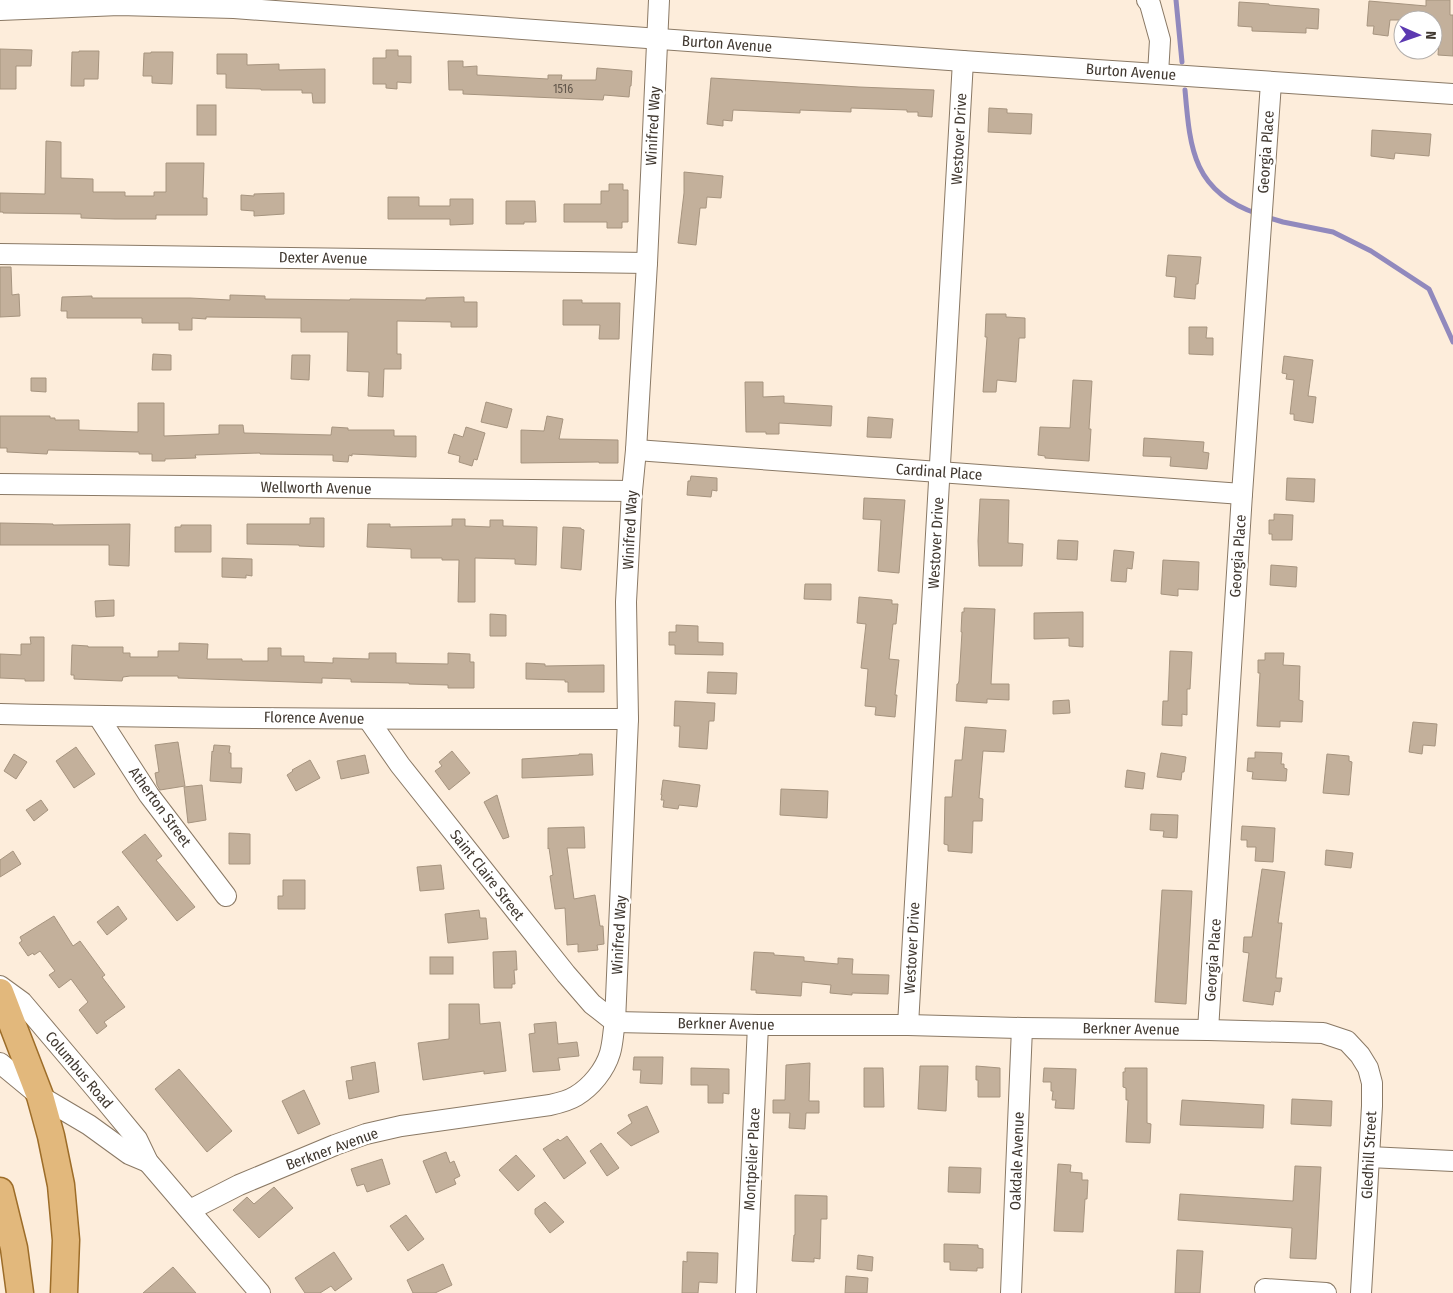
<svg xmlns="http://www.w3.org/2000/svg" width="1453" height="1293" font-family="'Fira Sans Condensed',sans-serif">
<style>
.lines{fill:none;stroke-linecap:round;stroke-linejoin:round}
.stream{stroke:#9189bd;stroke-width:5}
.building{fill:#c3b09b;stroke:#a6947f}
.minor-casing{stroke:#8a7965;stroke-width:22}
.major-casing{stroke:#9d6d29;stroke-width:29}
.minor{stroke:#fff;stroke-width:20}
.major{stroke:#e2b87c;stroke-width:26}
.labels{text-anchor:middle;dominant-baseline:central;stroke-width:5;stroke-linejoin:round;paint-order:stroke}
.number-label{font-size:12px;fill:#61564b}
.street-label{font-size:15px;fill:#403830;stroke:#fff}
</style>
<rect width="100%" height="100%" fill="#fdeddb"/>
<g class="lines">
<g class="stream">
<path d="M1176 0 1182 62"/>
<path d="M1185 90C1190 149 1193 192 1258 214"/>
<path d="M1266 217 1283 222 1333 232 1371 251 1429 289 1453 342"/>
</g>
</g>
<g class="building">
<path d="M1426 0H1450V15H1453V56L1438 55 1439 39H1433V20H1390L1388 36 1373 34 1374 26H1367L1369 1 1426 6Z"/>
<path d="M1239 2 1269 4V5L1319 9 1318 29 1306 28V33L1252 31V27L1238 26Z"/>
<path d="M0 49 32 50 31 66H16V89H0Z"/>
<path d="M386 50H398V56H411V83L397 82V89L386 88V84H373V58H386Z"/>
<path d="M79 51H99L98 79H84V86H71L72 52H79Z"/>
<path d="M151 52H173L172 84 152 83V76H143L144 53H151Z"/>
<path d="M217 54H247V65L279 64V70L325 69V103H313L312 93H302V90H261V89L226 88V74H217Z"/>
<path d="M448 61H463V67L477 66V75L548 79V75H562L561 80H596L597 68 632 71 631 86H630L629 97 604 95 603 100 463 94V90H449Z"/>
<path d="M711 78 859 87 934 90 932 117 918 116V112H907V110L851 108V112L800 110V113L733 110 732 121 723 120V126L707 124Z"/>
<rect x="197" y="105" width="19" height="30"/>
<path d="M989 108 1007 109V113L1032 114 1031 134 988 132Z"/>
<path d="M1372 130 1431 134 1429 156 1395 153 1394 159 1371 156Z"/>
<path d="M46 141 61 142V178L93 179V192H125V196H154V192H166V163H204L203 194V198H207V215H156V219H115L81 218V214L3 213V212H0V193L45 194Z"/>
<path d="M684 172 723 176 721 198 707 197 706 208H700L696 245 678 243 684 193Z"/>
<path d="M609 184H623V190H628V222H622V228H607V222H564V204H601V191H609Z"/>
<path d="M284 193V214L254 216V211L241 210V195L254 196V194Z"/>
<path d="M388 197H419V206H450V199H473V224L450 225V219H388Z"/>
<path d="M506 201H535L536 222H524V224H506Z"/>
<path d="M1168 255 1201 257 1198 284H1196L1195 299 1174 297 1176 277 1166 276Z"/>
<path d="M0 267H11L12 295 19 294 20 316 0 317Z"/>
<path d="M230 295 265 296V299L350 300V299L426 300V298L464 297V302H477V327H451V322L397 321V354H401V369H384L383 397 368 396 369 372 347 371 348 332H301V318L206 317V319L192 318V330H179V323H142V318H67V311H61L62 297 92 296V298H190L230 300Z"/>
<path d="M563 300H582V303H620L619 339H599L600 325H563Z"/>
<path d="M986 314H1006V317L1025 318V338H1019L1016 382 997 380 996 392H983L987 337H985Z"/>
<path d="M1189 327H1207L1206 338H1213V355L1189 354Z"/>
<path d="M153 354 171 355V370H152Z"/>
<path d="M292 355H310L309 380 291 379Z"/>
<path d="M1284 356 1313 360 1308 396 1316 397 1313 423 1294 420V414H1290L1294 380 1286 379 1287 374 1282 373Z"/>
<path d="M31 378H46V392L31 391Z"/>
<path d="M1073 380 1092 381 1089 429H1091L1089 461 1045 458V456L1038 455 1040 427 1070 428Z"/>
<path d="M745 382H763V397L784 396V403L832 406 831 426 779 423V434H766V432H746Z"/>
<path d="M486 402 512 409 507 428 481 422Z"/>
<path d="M138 403H164V436L219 434V425H243L244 433 331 435 332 427 348 428V430H394V436H416V457L352 454V456L349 455 348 462 333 461V455L260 454V453L195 455 196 458 165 459V461H152V454H139V452L48 450 47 454 7 452V448H0V416H50V418H55V420H79V430L138 432Z"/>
<path d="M547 416 563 419 559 439 618 440V463H599V462L521 463V430L544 431Z"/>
<path d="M868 417 893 419 891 438 867 437Z"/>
<path d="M466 427 485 433 477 460 474 459 472 466 459 462 460 456 448 453 454 434 463 437Z"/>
<path d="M1144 438 1204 442 1203 452 1209 453 1207 469 1170 466 1171 457 1143 456Z"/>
<path d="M691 476 717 478V491L712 490 711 497 687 495 688 481H690Z"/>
<path d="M1287 478 1315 479 1314 502 1286 500Z"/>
<path d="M864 498 905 500 899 573 878 571 881 520 863 519Z"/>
<path d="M980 499 1009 500 1008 543 1023 544 1022 566H979L978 541Z"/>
<path d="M1274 514 1293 515 1292 540H1272V534H1269V520H1274Z"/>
<path d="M310 518H324V547L299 546V545L247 544V524H310Z"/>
<path d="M452 519H465V526L490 527V520H503V526L537 527 536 565 515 564V559L475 558V602H458L459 560H442V558H411V549L367 547 368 524H390V527L452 526Z"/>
<path d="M0 523 53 524V525L130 524 129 566 109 565V545H0Z"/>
<path d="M181 525H211V552H175V527H181Z"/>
<path d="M563 527 581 528V529L584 530 581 570 561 568Z"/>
<path d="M1058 540 1078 541 1077 560 1057 559Z"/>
<path d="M1114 550 1134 552 1132 569 1127 568 1126 582 1111 581Z"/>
<path d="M222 558 252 559V576L246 575V578L222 577Z"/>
<path d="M1163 560 1199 562 1198 590 1178 589V596L1161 594Z"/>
<path d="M1271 565 1297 567 1296 587 1270 585Z"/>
<path d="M805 584H831V600L804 599Z"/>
<path d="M859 597 892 600V604H898L896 624H893L889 659 899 660 895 695H897L895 717 875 715 876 707 865 706 868 669 861 668 866 624 857 623Z"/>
<path d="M114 600V616L96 617 95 601Z"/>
<path d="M964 608 995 609 991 684H1009V700L987 699V703L956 701 957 684H958L959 681 962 632H961L962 612H964Z"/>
<path d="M1083 612V647L1069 646V638L1034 639V613Z"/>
<path d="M490 614 506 615V636H490Z"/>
<path d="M676 625 698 626V642L723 643V655L675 654V645H669V632H676Z"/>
<path d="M30 637H44V681H25V679L0 678V654L21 655V644H31Z"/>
<path d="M179 643 208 644 207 659H242V661H268V648H281V656H304V662L333 663V658L369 659V653H396V663L448 664V653L470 654V662H474V688H448V685L409 684V683L351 682V679L322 678V683L178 678V676H130L123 677 122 681 74 679V675H71L72 645 88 646V647H123V653H130V657H158V651H179Z"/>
<path d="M1170 651 1192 652 1190 689H1187V715L1182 714V726L1162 725 1163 701H1168Z"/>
<path d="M1265 653H1284L1283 665 1300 666 1299 700 1303 701 1302 722 1280 721V727L1257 726 1260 673H1258V660H1265Z"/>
<path d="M526 663 545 664V666L604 665V692H568V682H565V680L526 679Z"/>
<path d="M708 672 737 673 736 694 707 693Z"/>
<path d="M1069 700 1070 713 1053 714V701Z"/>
<path d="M675 701 715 703 714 721H709L707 749 679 747 680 726H674Z"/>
<path d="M1413 722 1437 724 1435 746 1423 745 1422 754 1409 752Z"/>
<path d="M965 727 1006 730 1004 752 983 751 979 798 983 799 982 821H973L972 853 948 851V845L944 844 945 797H952L955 760H962Z"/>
<path d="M178 742 185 786 160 790 157 785 155 773 159 772 155 745Z"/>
<path d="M214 745 230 746 229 753H231V768H242L241 783 210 781 212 751 213 752Z"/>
<path d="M76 747 95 774 74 788 56 761Z"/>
<path d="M452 751 470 773 449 790 435 771 442 766 439 762Z"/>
<path d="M1255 752 1282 753 1281 764H1284V768L1287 769 1286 781 1252 779 1253 772 1247 771 1248 758H1255Z"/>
<path d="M1161 753 1186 757 1184 772H1182L1181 780 1157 777Z"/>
<path d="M14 754 27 762 16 779 4 771Z"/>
<path d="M579 754H592L593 775 522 778V759L579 755Z"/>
<path d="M1327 754 1349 756V761L1352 762 1349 795 1323 793Z"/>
<path d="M365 755 369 773 341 779 337 761Z"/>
<path d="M310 760 320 778 296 791 287 775 293 771 292 770Z"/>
<path d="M1127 770 1145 773 1143 789 1125 787Z"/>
<path d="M663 780 700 785 697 807 679 805 678 809 663 807 664 800H661L662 795H661Z"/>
<path d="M202 785 206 820 188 823 184 787Z"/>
<path d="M781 789 828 791 827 818 780 815Z"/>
<path d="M497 795 509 837 503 839 484 802Z"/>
<path d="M41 800 48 810 34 821 26 810Z"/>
<path d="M1151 814 1178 815 1177 838 1163 837 1164 831 1150 830Z"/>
<path d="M1242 826 1275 828 1273 862 1255 861 1256 847H1247V840H1241Z"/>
<path d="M584 827 585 848H567L574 899 595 895 600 926H603L604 944 597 945 598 950 578 952V944L567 945 565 908 555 909 550 876 553 875 549 848 548 849V828Z"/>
<path d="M229 833 250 834V864H229Z"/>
<path d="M145 834 162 856 156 860 195 907 177 921 122 852Z"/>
<path d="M1326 850 1353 853 1351 868 1325 865Z"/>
<path d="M13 851 21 864 0 877V860Z"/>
<path d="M441 865 444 889 420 891 417 867Z"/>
<path d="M1262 869 1285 872 1278 923H1282L1276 976V978H1282L1280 992 1275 991 1273 1005 1243 1001 1249 953 1243 952 1244 937H1252Z"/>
<path d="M283 880H305V909H278V896H283Z"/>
<path d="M1162 890 1192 891 1186 1004 1155 1002Z"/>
<path d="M118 906 127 919 107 935 97 922Z"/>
<path d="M479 910 480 918H486L488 939 448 943 445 914Z"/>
<path d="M54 916 73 946 80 941 105 975 102 977 125 1007 104 1022 107 1026 97 1034 79 1010 88 1002 71 979 59 988 49 975 55 971 40 951 34 955 33 953 28 956 19 943 22 941 20 937Z"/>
<path d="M516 951 517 970H514L515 984H512V988H494L493 952Z"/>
<path d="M754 952 774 953V955L804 957V961L838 964V958L853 959 852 974 889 975 888 994 852 993V995L830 993 831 985 802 982 801 996 756 993V990H751Z"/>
<rect x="430" y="957" width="23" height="17"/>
<path d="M449 1004H479L480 1024 500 1022 506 1071 484 1074V1071L423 1080 418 1043 449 1039Z"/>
<path d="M556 1022 558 1044 577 1042 579 1056 558 1058 560 1070 533 1072 529 1034 535 1033 534 1024Z"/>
<path d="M634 1057H663L662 1084 640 1083 641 1070H633Z"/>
<path d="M375 1062 379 1092 349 1099 346 1081 353 1080 351 1067Z"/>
<path d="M810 1063 809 1101H819V1113H806L805 1129 789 1128 790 1113H773V1100H785L786 1065Z"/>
<path d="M920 1066H948L946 1111 918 1109Z"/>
<path d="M976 1066 1000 1068V1097H978V1080H976Z"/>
<path d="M691 1068 729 1069V1094L723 1093V1103H708V1085H691Z"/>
<path d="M864 1068H883L884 1107H864Z"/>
<path d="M1044 1068 1076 1069 1074 1109 1055 1108 1056 1100H1052L1053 1091H1051V1082H1043Z"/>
<path d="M1125 1068H1147V1123L1151 1124 1150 1143 1126 1142 1128 1100H1126V1088L1123 1087V1072H1125Z"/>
<path d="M179 1069 232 1131 207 1152 155 1089Z"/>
<path d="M304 1090 320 1124 298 1134 282 1101Z"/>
<path d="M1292 1099 1332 1101 1331 1126 1291 1124Z"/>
<path d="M1182 1100 1264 1105 1263 1128 1180 1125Z"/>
<path d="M647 1106 659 1132 631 1146 617 1133 632 1123 628 1115Z"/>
<path d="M567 1136 586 1163 564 1179 543 1149 558 1139 560 1141Z"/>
<path d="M601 1143 619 1168 607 1176 590 1151Z"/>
<path d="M446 1152 450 1163 454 1161 460 1176 454 1179 456 1184 436 1193 423 1161Z"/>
<path d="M516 1155 535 1176 518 1191 499 1170Z"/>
<path d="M382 1159 390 1184 367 1192 364 1184 357 1186 351 1169Z"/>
<path d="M1058 1164 1071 1165 1070 1172 1082 1173V1180H1088L1087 1199H1085L1083 1232 1054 1231Z"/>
<path d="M1295 1166 1321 1167 1316 1259 1290 1258 1292 1228 1178 1220 1180 1194 1293 1201Z"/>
<path d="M949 1167 981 1168 980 1193 948 1192Z"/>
<path d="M274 1187 293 1208 259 1238 233 1210 247 1197 254 1204Z"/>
<path d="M795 1195 827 1196V1219H821L820 1259 814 1258V1262L792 1261 794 1235H795Z"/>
<path d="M545 1202 564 1222 550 1233 535 1214V1209Z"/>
<path d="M406 1215 424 1239 408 1251 390 1226Z"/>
<path d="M944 1244 978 1245V1248L983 1249V1268H977V1271L950 1270V1262H944Z"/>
<path d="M1177 1250 1203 1251 1200 1293H1175Z"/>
<path d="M334 1252 352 1279 335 1291 331 1286 320 1293H305L295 1278Z"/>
<path d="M687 1252 718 1253 717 1283 699 1282 698 1293H682L683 1261 687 1262Z"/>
<path d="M858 1255 873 1257 872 1271 857 1269Z"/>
<path d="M443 1264 452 1285 435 1293H413L407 1280Z"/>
<path d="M173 1267 196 1293H143Z"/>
<path d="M846 1276 868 1278 867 1293H845Z"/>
</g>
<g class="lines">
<defs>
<g id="minor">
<path d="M1147 0 1150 4 1160 40 1158 74"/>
<path d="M0 10 119 5 234 8 963 61 1453 94"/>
<path d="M0 254 647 263"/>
<path d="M636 450 1242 494"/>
<path d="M0 484 632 491"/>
<path d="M0 714C209 719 419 719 628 719"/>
<path d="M98 716 149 795 226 896"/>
<path d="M368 719 400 765 566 974 592 1004 615 1022"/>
<path d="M0 986 22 1002 94 1087 137 1139 148 1162 260 1293"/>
<path d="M615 1022 758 1025H908L1022 1028 1208 1030 1323 1033 1347 1041 1360 1055 1368 1068 1372 1083V1106L1361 1293"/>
<path d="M908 1025 963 61"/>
<path d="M1208 1030 1242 494 1271 83"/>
<path d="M0 1063 40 1096 89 1125 129 1154 148 1162"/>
<path d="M1369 1157 1453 1161"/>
<path d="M190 1210 239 1185 335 1145 366 1134 401 1126 550 1105C559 1103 568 1101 576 1096 591 1087 605 1070 610 1053 613 1043 613 1032 615 1022L628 719 626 602 632 491 636 450 647 263 659 0"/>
<path d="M1265 1289 1326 1293"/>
<path d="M746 1293 758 1025"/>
<path d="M1011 1293 1022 1028"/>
</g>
<g id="major">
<path d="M0 992 40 1096 51 1136 61 1185 66 1240 64 1293"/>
<path d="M0 1191 14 1248 20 1293"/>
</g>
</defs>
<use href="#minor" class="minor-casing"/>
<use href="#major" class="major-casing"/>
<use href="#minor" class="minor"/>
<use href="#major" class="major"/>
</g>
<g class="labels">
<g class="number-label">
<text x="563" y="89">1516</text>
</g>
<g class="street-label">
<text transform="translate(727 44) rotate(4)">Burton Avenue</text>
<text transform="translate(1131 72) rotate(4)">Burton Avenue</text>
<text transform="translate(653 126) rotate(-87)">Winifred Way</text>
<text transform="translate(959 139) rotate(-87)">Westover Drive</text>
<text transform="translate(1266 152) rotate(-86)">Georgia Place</text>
<text transform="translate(323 258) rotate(1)">Dexter Avenue</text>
<text transform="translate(939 472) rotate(4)">Cardinal Place</text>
<text transform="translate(316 488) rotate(1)">Wellworth Avenue</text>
<text transform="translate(630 530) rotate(-87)">Winifred Way</text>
<text transform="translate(936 543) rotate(-87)">Westover Drive</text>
<text transform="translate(1238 556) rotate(-86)">Georgia Place</text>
<text transform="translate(314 718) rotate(1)">Florence Avenue</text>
<text transform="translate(160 807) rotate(54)">Atherton Street</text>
<text transform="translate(487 875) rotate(52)">Saint Claire Street</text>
<text transform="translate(619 935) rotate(-87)">Winifred Way</text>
<text transform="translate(912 948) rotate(-87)">Westover Drive</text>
<text transform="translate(1213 960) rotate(-86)">Georgia Place</text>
<text transform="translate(726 1024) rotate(1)">Berkner Avenue</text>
<text transform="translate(1131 1029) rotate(1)">Berkner Avenue</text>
<text transform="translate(79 1070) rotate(50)">Columbus Road</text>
<text transform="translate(332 1149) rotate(-20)">Berkner Avenue</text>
<text transform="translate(1369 1155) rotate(-87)">Gledhill Street</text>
<text transform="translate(752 1159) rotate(-87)">Montpelier Place</text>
<text transform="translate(1017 1161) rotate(-88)">Oakdale Avenue</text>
</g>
</g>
<g transform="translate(1418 35) rotate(92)"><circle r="24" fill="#ffffff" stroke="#b3afac"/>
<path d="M0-4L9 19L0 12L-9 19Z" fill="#5c39b1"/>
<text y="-8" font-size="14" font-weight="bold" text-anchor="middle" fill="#403830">N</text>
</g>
</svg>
